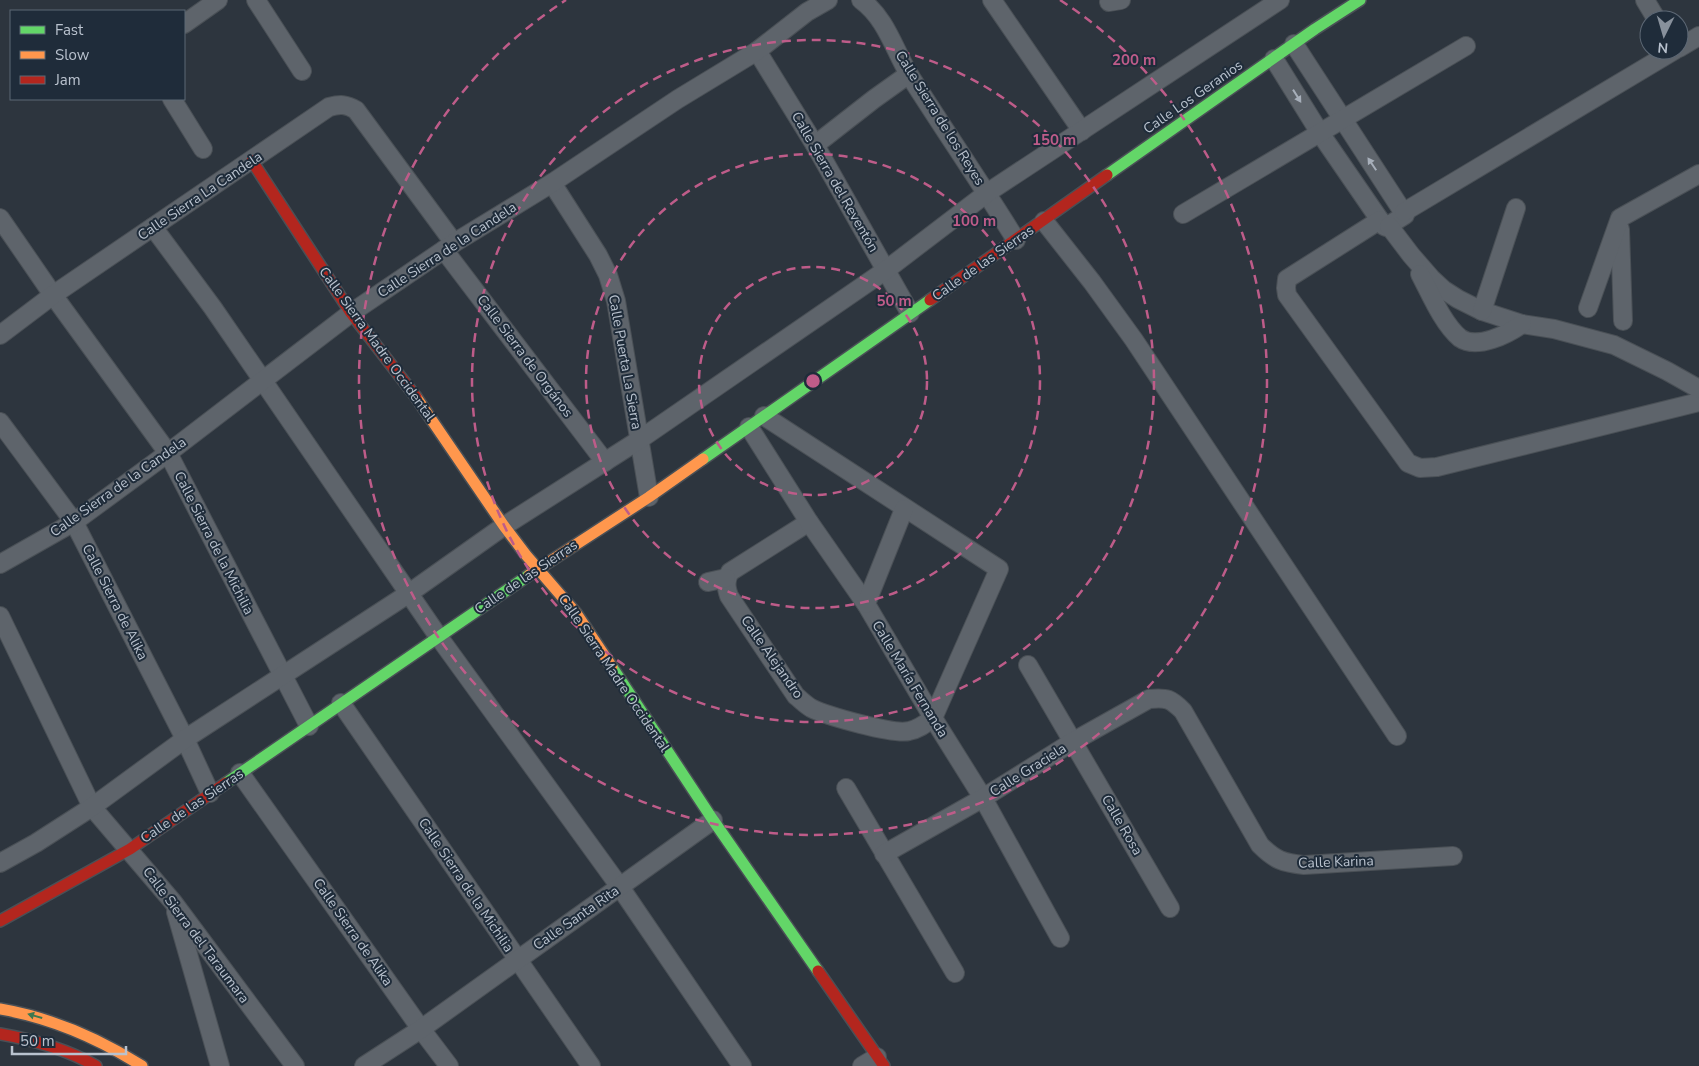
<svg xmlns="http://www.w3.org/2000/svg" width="1699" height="1066" font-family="'Nunito Sans',sans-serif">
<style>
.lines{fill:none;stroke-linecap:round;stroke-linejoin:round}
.street-casing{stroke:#4a5056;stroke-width:20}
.fast-casing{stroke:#4a5056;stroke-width:14}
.slow-casing{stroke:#4a5056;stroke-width:14}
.jam-casing{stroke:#4a5056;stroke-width:14}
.street{stroke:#5e646b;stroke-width:18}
.fast{stroke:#63d668;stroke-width:11}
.slow{stroke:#ff974d;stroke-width:11}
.jam{stroke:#b3261e;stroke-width:11}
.oneway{fill:#a7afba}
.oneway2{fill:#3e784f}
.ring{fill:none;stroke:#be5c89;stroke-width:2.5;stroke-dasharray:9 6}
.labels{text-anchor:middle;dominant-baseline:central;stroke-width:4;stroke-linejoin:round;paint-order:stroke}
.street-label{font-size:14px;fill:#b9c2ce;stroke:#1f2c3a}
.centre{fill:#be5c89;stroke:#1f2c3a;stroke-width:2.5}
.ring-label{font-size:15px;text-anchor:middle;font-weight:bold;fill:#be5c89;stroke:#1f2c3a;stroke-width:4;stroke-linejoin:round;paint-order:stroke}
</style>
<rect width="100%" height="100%" fill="#2d353e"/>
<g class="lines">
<defs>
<g id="street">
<path d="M256 0 302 71"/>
<path d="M861 0C887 19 894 50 910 76 945 131 982 185 1016 240"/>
<path d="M992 0 1082 131"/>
<path d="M1645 0 1657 20"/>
<path d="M1109 2 1121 0"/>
<path d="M184 24 218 0"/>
<path d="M1679 48 1699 36"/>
<path d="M757 51 815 145 910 313"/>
<path d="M1274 59 1320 133 1384 226 1386 227 1405 215 1294 44"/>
<path d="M172 99 203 149"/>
<path d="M815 145 874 99 909 74"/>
<path d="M552 183 598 255 608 275 616 301 649 497"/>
<path d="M1404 212 1675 50"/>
<path d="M1183 214 1466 46"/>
<path d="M0 218 53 295 168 453 309 726"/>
<path d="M1380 220 1287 279 1286 288 1287 295 1408 463 1420 468 1437 467 1699 402"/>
<path d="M1044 221 1092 282 1134 340 1397 736"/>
<path d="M1389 226 1411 255 1431 278 1444 290 1458 299 1482 311 1522 324 1554 329 1614 345 1667 371 1699 389"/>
<path d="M153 227 213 308 438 636 620 887 742 1066"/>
<path d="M1620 229 1623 321"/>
<path d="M444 250 605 462"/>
<path d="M1420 274C1430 293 1443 324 1460 338 1477 350 1508 334 1522 324"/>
<path d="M1588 308 1620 218 1699 174"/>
<path d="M1482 311 1516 208"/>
<path d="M0 335 53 295 329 107C340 104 346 104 356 110L454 243"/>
<path d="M764 416 999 569 933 718C925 724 919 729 909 731 894 735 827 716 811 708 806 705 801 700 796 696L729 596C726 587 725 581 730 572L809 522"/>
<path d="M0 422 74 522 185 739 210 793"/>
<path d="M749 427 809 522 866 604 933 718 983 798 1060 938"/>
<path d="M0 564 74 522 168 453 351 313 454 243 552 183 678 99 757 51 807 12 828 0"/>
<path d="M708 582 726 578"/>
<path d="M866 604 904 509"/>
<path d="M0 616 92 807 173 902 295 1066"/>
<path d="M1028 665 1170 908"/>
<path d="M341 703 591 1066"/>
<path d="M240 773 421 1029 449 1066"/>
<path d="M846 788 955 973"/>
<path d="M884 854 983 798 1074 741 1149 699C1167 697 1171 699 1183 711L1260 845C1275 860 1283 863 1304 865L1453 856"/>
<path d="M0 863 36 843 92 807 185 739 408 594 504 526 639 440 886 270 987 193 1280 0"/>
<path d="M176 912 220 1066"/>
<path d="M364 1066 421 1029 713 820"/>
<path d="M862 1066 877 1057"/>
</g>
<g id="fast">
<path d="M1107 175 1315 29 1360 0"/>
<path d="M703 459 930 300"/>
<path d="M612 667 713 820 818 971"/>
<path d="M226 783 529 575"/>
</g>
<g id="slow">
<path d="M416 397 504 526 526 555 576 613 612 667"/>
<path d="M529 575 649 497 703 459"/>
<path d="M0 1009C52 1018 98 1038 142 1066"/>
</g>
<g id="jam">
<path d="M252 161 351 313 416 397"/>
<path d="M930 300 1107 175"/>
<path d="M0 921 130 849 226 783"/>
<path d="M818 971 884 1066"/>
<path d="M0 1034C34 1040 66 1049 96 1066"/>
</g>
</defs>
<use href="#street" class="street-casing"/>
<use href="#fast" class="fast-casing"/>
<use href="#slow" class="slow-casing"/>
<use href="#jam" class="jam-casing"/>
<use href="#street" class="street"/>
<use href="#fast" class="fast"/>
<use href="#slow" class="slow"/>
<use href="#jam" class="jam"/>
</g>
<defs><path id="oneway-solid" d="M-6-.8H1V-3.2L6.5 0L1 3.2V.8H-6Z" transform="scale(1.25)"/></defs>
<g class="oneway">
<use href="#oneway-solid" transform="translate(1297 96) rotate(58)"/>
<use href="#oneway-solid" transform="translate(1372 164) rotate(-124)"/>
</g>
<use class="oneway2" href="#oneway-solid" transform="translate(35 1016) rotate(-164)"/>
<g class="ring">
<circle cx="813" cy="381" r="114"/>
<circle cx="813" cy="381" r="227"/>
<circle cx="813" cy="381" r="341"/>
<path d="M1060 0A454 454 0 1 1 566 0"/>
</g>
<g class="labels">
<g class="street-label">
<text transform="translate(1193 97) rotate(-35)">Calle Los Geranios</text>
<text transform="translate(940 118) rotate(58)">Calle Sierra de los Reyes</text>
<text transform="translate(835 182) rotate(60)">Calle Sierra del Reventón</text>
<text transform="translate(200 196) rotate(-34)">Calle Sierra La Candela</text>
<text transform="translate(447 250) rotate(-33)">Calle Sierra de la Candela</text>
<text transform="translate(983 263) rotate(-35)">Calle de las Sierras</text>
<text transform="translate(377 344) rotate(54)">Calle Sierra Madre Occidental</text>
<text transform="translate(525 356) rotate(53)">Calle Sierra de Orgános</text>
<text transform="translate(625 362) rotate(80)">Calle Puerta La Sierra</text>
<text transform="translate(118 487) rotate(-35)">Calle Sierra de la Candela</text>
<text transform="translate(214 543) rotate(63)">Calle Sierra de la Michilia</text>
<text transform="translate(526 577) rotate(-34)">Calle de las Sierras</text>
<text transform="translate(115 602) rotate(63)">Calle Sierra de Alika</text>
<text transform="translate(772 657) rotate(55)">Calle Alejandro</text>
<text transform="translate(614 673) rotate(56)">Calle Sierra Madre Occidental</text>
<text transform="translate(910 679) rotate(59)">Calle María Fernanda</text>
<text transform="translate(1028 770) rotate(-32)">Calle Graciela</text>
<text transform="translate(192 806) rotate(-34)">Calle de las Sierras</text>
<text transform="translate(1122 825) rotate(60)">Calle Rosa</text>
<text transform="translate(1336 862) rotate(-2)">Calle Karina</text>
<text transform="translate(466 885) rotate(56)">Calle Sierra de la Michilia</text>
<text transform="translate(576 918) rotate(-35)">Calle Santa Rita</text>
<text transform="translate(353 932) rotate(55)">Calle Sierra de Alika</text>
<text transform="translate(196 935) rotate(53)">Calle Sierra del Taraumara</text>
</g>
</g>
<circle cx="813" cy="381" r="8" class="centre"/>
<g class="ring-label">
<text x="1134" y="65">200 m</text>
<text x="1054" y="145">150 m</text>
<text x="974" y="226">100 m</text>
<text x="894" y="306">50 m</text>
</g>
<rect x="10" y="10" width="175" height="90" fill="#1f2c3a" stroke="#5d6875"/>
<rect x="20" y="26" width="25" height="8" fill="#63d668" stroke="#5d6875"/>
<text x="55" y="35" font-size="15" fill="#b9c2ce">Fast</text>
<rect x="20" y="51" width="25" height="8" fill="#ff974d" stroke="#5d6875"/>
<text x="55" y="60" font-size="15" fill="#b9c2ce">Slow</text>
<rect x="20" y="76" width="25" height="8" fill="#b3261e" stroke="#5d6875"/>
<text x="55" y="85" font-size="15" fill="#b9c2ce">Jam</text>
<g transform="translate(1664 35) rotate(185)"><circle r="24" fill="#1f2c3a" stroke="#5d6875"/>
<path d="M0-4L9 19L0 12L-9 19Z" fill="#88919c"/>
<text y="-8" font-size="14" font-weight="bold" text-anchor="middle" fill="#b9c2ce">N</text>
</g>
<path d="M12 1046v8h114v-8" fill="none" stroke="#b9c2ce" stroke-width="2.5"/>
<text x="20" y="1046" font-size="15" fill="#b9c2ce" stroke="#1f2c3a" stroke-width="4" paint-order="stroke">50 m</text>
</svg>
